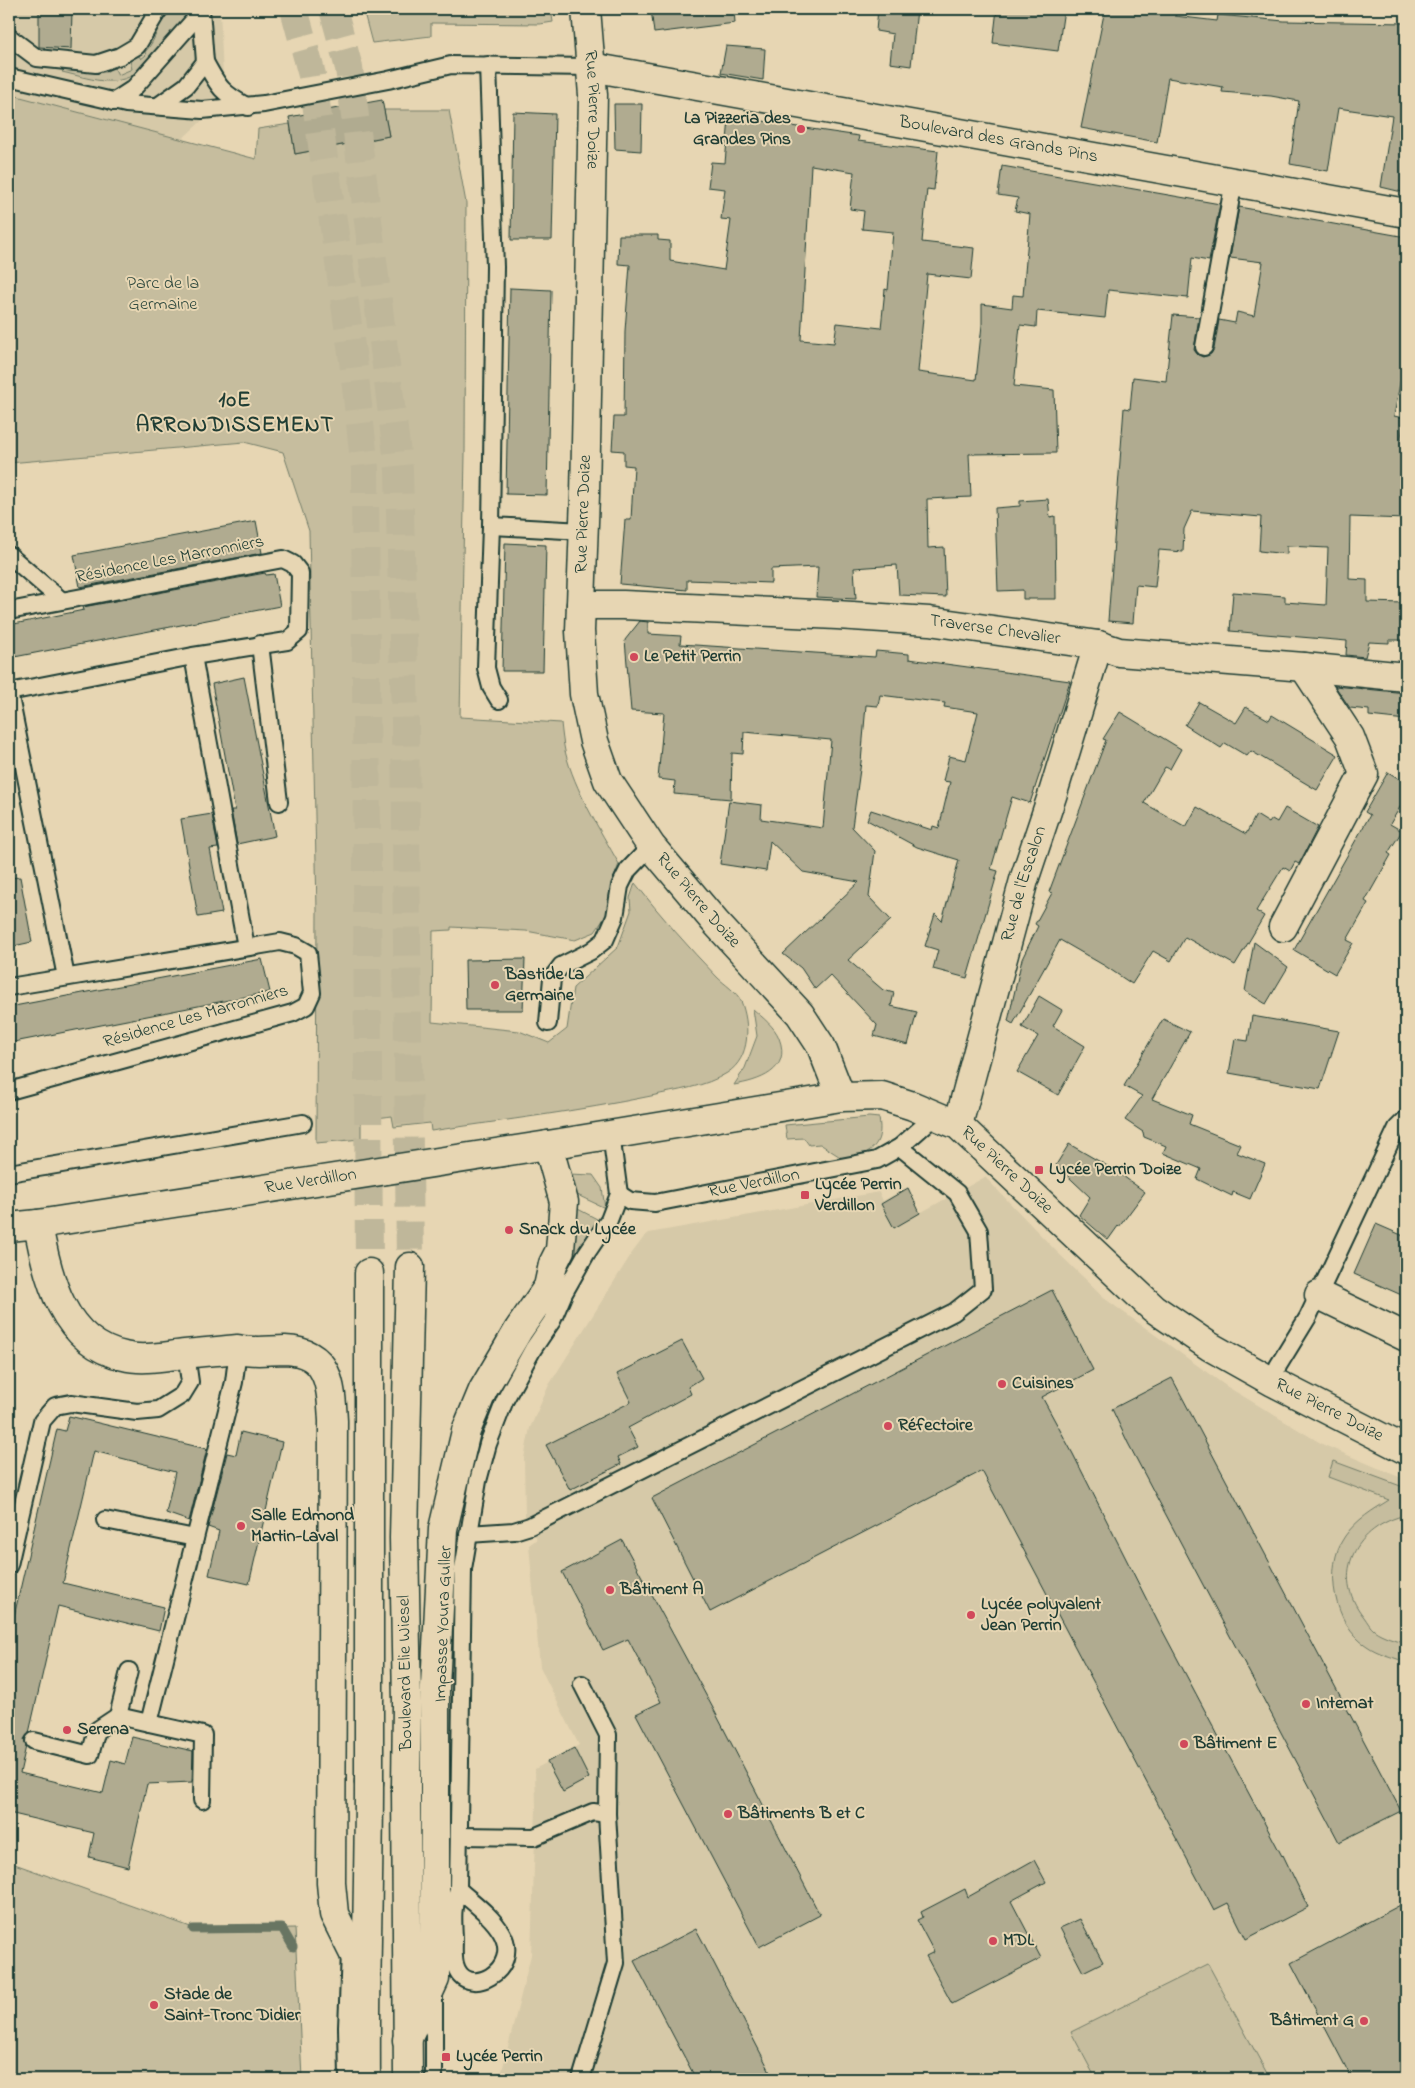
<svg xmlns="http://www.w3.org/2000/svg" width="1415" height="2088" font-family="'Indie Flower',sans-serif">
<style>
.built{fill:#d6c9a8}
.green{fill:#c6bd9e;stroke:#727d69}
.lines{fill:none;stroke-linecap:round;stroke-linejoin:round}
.stream{stroke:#687562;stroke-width:9}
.building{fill:#b0ab90;stroke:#1f3d34;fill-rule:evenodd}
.trunk-tunnel{stroke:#bfb79a;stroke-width:28;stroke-dasharray:28 14;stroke-linecap:butt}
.service-casing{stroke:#1f3d34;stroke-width:20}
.minor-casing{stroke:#1f3d34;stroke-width:31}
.tertiary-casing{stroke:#1f3d34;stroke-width:31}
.trunk-casing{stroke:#1f3d34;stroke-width:31}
.service{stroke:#e7d6b3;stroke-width:16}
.minor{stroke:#e7d6b3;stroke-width:28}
.tertiary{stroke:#e7d6b3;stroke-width:28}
.trunk{stroke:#e7d6b3;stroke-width:28}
.poi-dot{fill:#d1495b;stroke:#e7d6b3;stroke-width:2}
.labels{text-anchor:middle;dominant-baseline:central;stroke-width:4;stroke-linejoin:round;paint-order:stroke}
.street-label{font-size:18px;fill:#1f3d34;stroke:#e7d6b3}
.poi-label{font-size:18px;font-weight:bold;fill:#1f3d34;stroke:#e7d6b3;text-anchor:start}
.park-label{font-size:18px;fill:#304a3f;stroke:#e7d6b3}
.district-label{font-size:22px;font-weight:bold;letter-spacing:1px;fill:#1f3d34;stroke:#e7d6b3}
</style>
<rect width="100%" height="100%" fill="#e7d6b3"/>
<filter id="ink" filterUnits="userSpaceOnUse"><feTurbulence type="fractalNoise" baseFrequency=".02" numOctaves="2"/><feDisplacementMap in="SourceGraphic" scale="10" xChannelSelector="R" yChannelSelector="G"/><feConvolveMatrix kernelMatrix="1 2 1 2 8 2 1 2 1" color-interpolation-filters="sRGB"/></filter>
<g filter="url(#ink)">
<g class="built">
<path d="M9 9H220L224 100 181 140 9 94Z"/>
<path d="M985 1177 1055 1250 1108 1301 1226 1386 1324 1445 1406 1480V2079H500L531 1955 536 1808 535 1769 579 1745 540 1667 529 1545 537 1539 525 1517 524 1458 530 1428 549 1385 632 1253 644 1237 649 1233 879 1192 883 1201 908 1187 920 1213Z"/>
</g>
<g class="green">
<path d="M177 9H184L187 19 138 72C114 89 89 78 62 72L64 70 89 72H106L114 67 118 75 132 69 130 61 139 56 141 59 146 55 145 52C160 36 155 20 177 9Z"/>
<path d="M363 9H551L553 22 540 24 431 23V36L372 43Z"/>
<path d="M9 94 256 159 258 129 290 124 295 154 389 136 384 110H449L466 203 465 454 460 717 561 723C562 732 563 742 565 751 575 791 599 828 619 864L613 880 609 911 595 932 575 940 526 931 451 927V930L433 931 432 1022 519 1031 549 1043 567 1029 573 988 618 947 631 911 630 898 635 883C661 916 688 947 717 977 724 984 737 992 741 1001 750 1024 751 1058 727 1073 705 1087 677 1090 651 1096 579 1111 505 1120 431 1131L430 1123 394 1127 392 1116 361 1120V1139L316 1143 317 910 309 531 283 452 244 442 9 463Z"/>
<path d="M753 1009C762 1017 775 1027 779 1038 792 1071 758 1081 734 1085L745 1068 757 1036Z"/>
<path d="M869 1117 879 1118C884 1146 870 1154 845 1160L820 1144 809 1145 804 1138 787 1139 785 1125Z"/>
<path d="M569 1174 593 1175 602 1188 605 1208 573 1193Z"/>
<path d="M576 1208 597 1219 573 1263Z"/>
<path d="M1333 1461 1406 1488V1515C1357 1526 1329 1574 1364 1617 1367 1621 1370 1627 1374 1630 1382 1636 1396 1640 1406 1643V1662C1393 1657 1378 1654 1367 1646 1334 1626 1323 1567 1345 1536 1357 1519 1373 1510 1389 1500L1328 1477Z"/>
<path d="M9 1862 199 1930 295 1928 302 2079H9Z"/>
<path d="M1208 1964 1270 2079H1096L1071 2032Z"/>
</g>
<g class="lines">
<path class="stream" d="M193 1929 282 1928 293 1947"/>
</g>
<g class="building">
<path d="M39 9H72L71 49 39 47Z"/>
<path d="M651 9H734L735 23 654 33Z"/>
<path d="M878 9H917L911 66 890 63 893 34 876 31Z"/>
<path d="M997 9H1064L1058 51 993 43Z"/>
<path d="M1105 9H1160L1176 12 1175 16 1217 21 1218 15 1284 21 1406 23V193L1381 187 1392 116 1338 108 1328 171 1290 164 1299 101 1271 96 1222 92 1223 87 1168 78 1157 142 1081 128Z"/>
<path d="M726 46 765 49 763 80 721 73Z"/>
<path d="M382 100 389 136 295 154 289 117Z"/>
<path d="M614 104H642L641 151 615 149Z"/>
<path d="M513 112 555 114 552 240H511Z"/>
<path d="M729 119 791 123V126L859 136 858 141 938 151 934 190 927 189 922 242 974 248 971 279 927 274 918 372 976 380 982 325V304L1012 308 1013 295 1023 296 1030 214 1015 211 1018 198 998 195 1002 166 1220 204 1209 261 1192 258 1188 298 1108 290 1105 318 1037 311 1036 327 1020 325 1014 386 1054 390 1056 453 969 454 971 497 927 499 928 548 944 547 946 597 899 595 897 565 854 568 856 599 816 597 818 567 771 569V583L687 580V590L620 584 625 520H631L634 466 624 465V451L612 450 614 417H624L625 331 630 265 618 264 619 235H658V240L670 241V261L724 270 731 220 721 219 725 189 708 187 711 162 725 163ZM811 165 854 172 850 209 864 211 862 229 893 232 888 290 885 289 881 328 837 323 834 343 801 340Z"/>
<path d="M1239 207 1406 237V364L1402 372 1394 416 1403 418 1401 439 1406 440V519L1350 517 1349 579 1367 580V602L1404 603V640H1389V643L1369 642 1365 657 1346 655 1347 641 1230 631 1233 592 1285 596V602L1326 605 1328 548 1287 546V554L1259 551 1261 517 1192 511 1184 529 1183 552 1159 550 1155 587 1136 585 1133 623 1108 621 1124 408 1130 409 1133 377 1166 381 1173 315 1199 317 1194 350 1198 355 1203 357 1211 354 1214 349 1219 320 1235 323 1237 312 1254 316 1263 262 1230 258Z"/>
<path d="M510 288 551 290 547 495 506 494Z"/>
<path d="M1048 499 1050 517 1055 516 1056 599H1023V590L998 591 995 508 1020 506V501Z"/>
<path d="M256 521 262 553 80 587 74 555Z"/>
<path d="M505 543 546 545 543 671H502Z"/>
<path d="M265 573 266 575 274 574 280 606 9 658V625L84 610 83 607Z"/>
<path d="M640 621 648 622V634L681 636 680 644 875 657 876 651 909 654V659L1070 681 1030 803 1012 797 991 869 998 871 967 978 933 969 938 950 925 946 935 914 942 921 959 860 917 847 867 820 871 810 932 830 933 826 939 828 950 782 943 781 949 756 966 760 978 712 944 707 945 703 880 695 878 706 866 705 861 762 852 827 875 851 869 897 891 920 848 960 883 990 894 993 891 1006 917 1012 908 1045 874 1036 877 1025 830 975 815 989 801 968 783 954 859 882 803 872 770 841 766 871 720 864 729 801 762 805 761 819 823 828 831 740 744 732 743 754 732 753 731 799 674 794 675 781 658 779 664 713 631 711 625 640Z"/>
<path d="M244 677 275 836 237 844 231 810H235L212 684Z"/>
<path d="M1335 686 1406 693V720L1369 716V710L1350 708Z"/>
<path d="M1199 702 1236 723 1246 707 1269 720 1272 715 1338 755 1317 790 1251 751 1247 756 1225 743 1221 748 1185 725Z"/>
<path d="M1120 712 1181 749 1170 769 1165 767 1144 803 1186 827 1197 807 1246 834 1256 815 1269 823 1272 819 1277 822 1285 808 1318 827 1299 864 1295 862 1290 871 1283 867 1256 911 1264 916 1235 965 1185 937 1171 961 1153 951 1132 984 1105 966 1060 940 1013 1024 1008 1021 1022 959 1038 926 1035 924 1052 893 1049 892 1106 740 1103 739Z"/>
<path d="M1388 772 1406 783V797L1390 824 1402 831 1388 853 1391 855 1365 901 1368 903 1347 940 1353 943 1335 974 1294 950 1370 815 1365 812Z"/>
<path d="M212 814 218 848 210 849 222 913 198 917 181 819Z"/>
<path d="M20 877 32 942 9 947V878Z"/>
<path d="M1254 942 1288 967 1266 1004 1245 991Z"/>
<path d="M262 959 270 992 9 1043V1007Z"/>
<path d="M525 959 523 1010H466L465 960Z"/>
<path d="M1039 996 1062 1010 1053 1026 1085 1046 1058 1095 1017 1072 1038 1036 1022 1027Z"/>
<path d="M1252 1016 1339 1031 1320 1089 1229 1073 1235 1039 1248 1041Z"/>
<path d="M1163 1019 1190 1032 1152 1099 1192 1115 1189 1124 1241 1145 1237 1153 1265 1164 1250 1199 1233 1192 1232 1196 1197 1179 1201 1169 1163 1153 1166 1146 1144 1137 1143 1132 1125 1120 1142 1096 1124 1086Z"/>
<path d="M1069 1144 1116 1171 1145 1192 1119 1227 1118 1226 1108 1240 1079 1215 1090 1197 1056 1165Z"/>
<path d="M908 1188 920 1213 894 1228 881 1204Z"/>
<path d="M1376 1224 1406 1237V1297L1354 1274Z"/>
<path d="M1052 1290 1093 1370 1042 1397 1073 1454 1159 1624 1282 1856 1283 1855 1308 1907 1246 1939 1228 1903 1214 1910 982 1471 710 1612 652 1498Z"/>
<path d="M682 1341 702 1378 688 1387 691 1394 628 1428 638 1447 618 1457 621 1464 570 1490 546 1445 631 1402 617 1374Z"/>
<path d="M1172 1378 1401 1811 1339 1842 1128 1443 1112 1409Z"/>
<path d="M69 1416 207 1449 189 1521 166 1513 175 1472 94 1451 63 1583 164 1607 159 1631 58 1606 29 1733 24 1739 26 1746 20 1773 103 1793 111 1760 125 1764 132 1737 193 1751 192 1782 147 1784 128 1867 89 1857 94 1833 9 1813V1638L57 1429 65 1431Z"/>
<path d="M241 1432 282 1442 249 1584 209 1575 219 1531 208 1527 227 1453 236 1455Z"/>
<path d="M622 1540 714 1710 820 1915 759 1947 636 1714 661 1702 628 1639 603 1650 562 1572Z"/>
<path d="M574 1748 589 1778 563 1792 547 1762Z"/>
<path d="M1034 1860 1046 1882 1011 1901 1041 1958 952 2004 926 1956 934 1952 917 1920 923 1917 921 1912 965 1889 968 1897Z"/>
<path d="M1406 1902V2079H1352L1291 1963Z"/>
<path d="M1080 1919 1103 1962 1083 1972 1060 1928Z"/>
<path d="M696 1929 703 1942 774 2079H696L634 1961Z"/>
</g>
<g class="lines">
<g class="trunk-tunnel">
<path d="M294 9 312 75 353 360 365 469 369 1273"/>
<path d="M333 9 349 68 399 470 405 720 410 1267"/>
</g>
<defs>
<g id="service">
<path d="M9 37 37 58 96 64 120 56 137 46 159 9"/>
<path d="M205 62C219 88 222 93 248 107"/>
<path d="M488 65 495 267 491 526 486 668 491 687 499 700"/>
<path d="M9 77 126 104 202 110 264 104 388 80 451 65 591 67"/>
<path d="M113 102 133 89 201 12"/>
<path d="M158 106 186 86 205 62 201 9"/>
<path d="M1204 347 1234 181"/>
<path d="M491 526 583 531"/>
<path d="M9 555 61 600"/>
<path d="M9 611 283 559 293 564 300 573 299 631 287 641 193 656 9 692"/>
<path d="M260 644 279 802"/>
<path d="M193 656 246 947"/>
<path d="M9 692 66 977"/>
<path d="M9 987 280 942 296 946 308 953 312 993 306 1006 293 1013 9 1091"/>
<path d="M548 1023 552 978 561 966 591 951 605 940 615 917 620 886 628 870 651 846"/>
<path d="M9 1173 303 1123"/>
<path id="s1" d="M619 1194 630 1201 655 1203 877 1160 900 1147 936 1115"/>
<path d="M1273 1382 1278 1366 1308 1317 1397 1128 1406 1119"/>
<path d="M105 1520 195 1538"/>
<path d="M468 1534 514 1531 530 1526 954 1312 983 1289 979 1231 957 1193 900 1147"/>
<path d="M9 1565 42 1421 55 1406 71 1403 137 1412 158 1410 182 1395 190 1382 186 1354"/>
<path d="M118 1716 129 1671"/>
<path d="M34 1741 90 1755 97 1730 118 1716 149 1723"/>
<path d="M202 1800 203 1735 149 1723 234 1382 238 1349"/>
<path d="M459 1836 534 1837 593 1812 607 1814"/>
<path d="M458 1889 463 1569 478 1481 488 1444 505 1400 533 1349 552 1321 564 1293 586 1254 609 1220 619 1194 611 1134"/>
<path d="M458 1889C472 1902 491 1915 501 1932 524 1970 465 2002 455 1964 453 1956 454 1946 454 1938 453 1919 452 1907 458 1889Z"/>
<path d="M348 2079 347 2027 350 1952"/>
<path d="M434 2079V1992"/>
<path d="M581 2079 616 1963 607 1814 608 1735 582 1684"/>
</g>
<g id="minor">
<path id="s2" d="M591 67 1406 213"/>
<path id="s3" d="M581 605H623L837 615 929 621 1098 645 1119 652 1304 667 1406 677"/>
<path d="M1283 927 1364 774 1350 737 1304 667"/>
<path id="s4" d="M958 1125 1024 880 1053 793 1098 645"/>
<path d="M1319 1295 1406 1337"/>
</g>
<g id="tertiary">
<path id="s5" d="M586 9 593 95 585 495 580 631 584 694 594 741 608 781 651 846 716 923 800 1014 821 1046 841 1097"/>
<path d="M38 1224C47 1277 63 1343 124 1356 143 1361 165 1356 185 1354 202 1352 220 1351 238 1349 254 1353 269 1350 285 1350 330 1352 331 1386 333 1421L331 1883 334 1914 365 1976"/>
<path id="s6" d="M9 1227 38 1224 548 1145 841 1097 882 1096 913 1106 958 1125 1153 1308 1209 1346 1273 1382 1406 1450"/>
<path d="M406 1788 408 2079"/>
<path d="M407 2040 435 1979V1687L443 1529 466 1431 483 1390 519 1329 548 1287 553 1264 560 1250 564 1202 548 1145"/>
<path d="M366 2079C365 1980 369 1881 369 1782"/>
</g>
<g id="trunk">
<path d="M369 1782V1273"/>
<path d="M406 1788 407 1703 404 1538 410 1267"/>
</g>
</defs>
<use href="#service" class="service-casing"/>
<use href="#minor" class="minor-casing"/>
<use href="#tertiary" class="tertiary-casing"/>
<use href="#trunk" class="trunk-casing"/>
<use href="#service" class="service"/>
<use href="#minor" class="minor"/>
<use href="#tertiary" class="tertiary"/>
<use href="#trunk" class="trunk"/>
</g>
</g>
<g class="poi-dot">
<circle cx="801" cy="129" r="5"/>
<circle cx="634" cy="657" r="5"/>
<circle cx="495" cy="985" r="5"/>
<rect x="1034" y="1165" width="10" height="10" rx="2.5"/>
<rect x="800" y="1190" width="10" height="10" rx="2.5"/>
<circle cx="509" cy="1230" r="5"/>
<circle cx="1002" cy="1384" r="5"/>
<circle cx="888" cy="1426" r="5"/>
<circle cx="241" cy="1526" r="5"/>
<circle cx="610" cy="1590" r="5"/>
<circle cx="971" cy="1615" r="5"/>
<circle cx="1306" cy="1704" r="5"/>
<circle cx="67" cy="1730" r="5"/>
<circle cx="1184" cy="1744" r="5"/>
<circle cx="728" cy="1814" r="5"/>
<circle cx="993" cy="1941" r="5"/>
<circle cx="154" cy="2005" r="5"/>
<circle cx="1364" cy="2021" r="5"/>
<rect x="441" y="2052" width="10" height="10" rx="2.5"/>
</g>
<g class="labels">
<g class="street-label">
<text stroke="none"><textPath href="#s5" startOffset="101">Rue Pierre Doize</textPath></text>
<text stroke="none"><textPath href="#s2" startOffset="414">Boulevard des Grands Pins</textPath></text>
<text transform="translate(584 514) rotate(-88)">Rue Pierre Doize</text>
<text transform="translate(170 560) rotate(-11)">Résidence Les Marronniers</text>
<text stroke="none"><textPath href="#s3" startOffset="415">Traverse Chevalier</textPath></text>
<text stroke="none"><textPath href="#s4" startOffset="250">Rue de l'Escalon</textPath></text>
<text stroke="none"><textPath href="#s5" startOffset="926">Rue Pierre Doize</textPath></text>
<text transform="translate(196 1017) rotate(-16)">Résidence Les Marronniers</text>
<text stroke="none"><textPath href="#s6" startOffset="1031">Rue Pierre Doize</textPath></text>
<text stroke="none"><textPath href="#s6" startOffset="305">Rue Verdillon</textPath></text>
<text stroke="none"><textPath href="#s1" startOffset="139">Rue Verdillon</textPath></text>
<text stroke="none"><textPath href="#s6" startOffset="1436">Rue Pierre Doize</textPath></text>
<text transform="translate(444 1624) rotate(-88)">Impasse Youra Guller</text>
<text transform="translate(406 1673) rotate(-91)">Boulevard Elie Wiesel</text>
</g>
<g class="poi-label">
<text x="791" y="119" text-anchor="end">La Pizzeria des<tspan x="791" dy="21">Grandes Pins</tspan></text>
<text x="644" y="657">Le Petit Perrin</text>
<text x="505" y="975">Bastide La<tspan x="505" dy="21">Germaine</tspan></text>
<text x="1049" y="1170">Lycée Perrin Doize</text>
<text x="815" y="1185">Lycée Perrin<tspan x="815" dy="21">Verdillon</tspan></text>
<text x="519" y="1230">Snack du Lycée</text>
<text x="1012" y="1384">Cuisines</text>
<text x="898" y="1426">Réfectoire</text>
<text x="251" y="1516">Salle Edmond<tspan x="251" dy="21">Martin-Laval</tspan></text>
<text x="620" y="1590">Bâtiment A</text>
<text x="981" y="1605">Lycée polyvalent<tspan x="981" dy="21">Jean Perrin</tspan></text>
<text x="1316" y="1704">Internat</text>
<text x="77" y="1730">Serena</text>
<text x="1194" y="1744">Bâtiment E</text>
<text x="738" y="1814">Bâtiments B et C</text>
<text x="1003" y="1941">MDL</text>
<text x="164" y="1995">Stade de<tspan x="164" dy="21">Saint-Tronc Didier</tspan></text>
<text x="1354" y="2021" text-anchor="end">Bâtiment G</text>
<text x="456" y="2057">Lycée Perrin</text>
</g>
<g class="park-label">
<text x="163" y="284">Parc de la<tspan x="163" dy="21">Germaine</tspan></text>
</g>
<g class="district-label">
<text x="235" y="401">10E<tspan x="235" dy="25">ARRONDISSEMENT</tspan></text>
</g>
</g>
<rect width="1415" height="2088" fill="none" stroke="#e7d6b3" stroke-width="30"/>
<rect x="15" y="15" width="1385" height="2058" fill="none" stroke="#1f3d34" stroke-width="2" filter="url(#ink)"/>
</svg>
